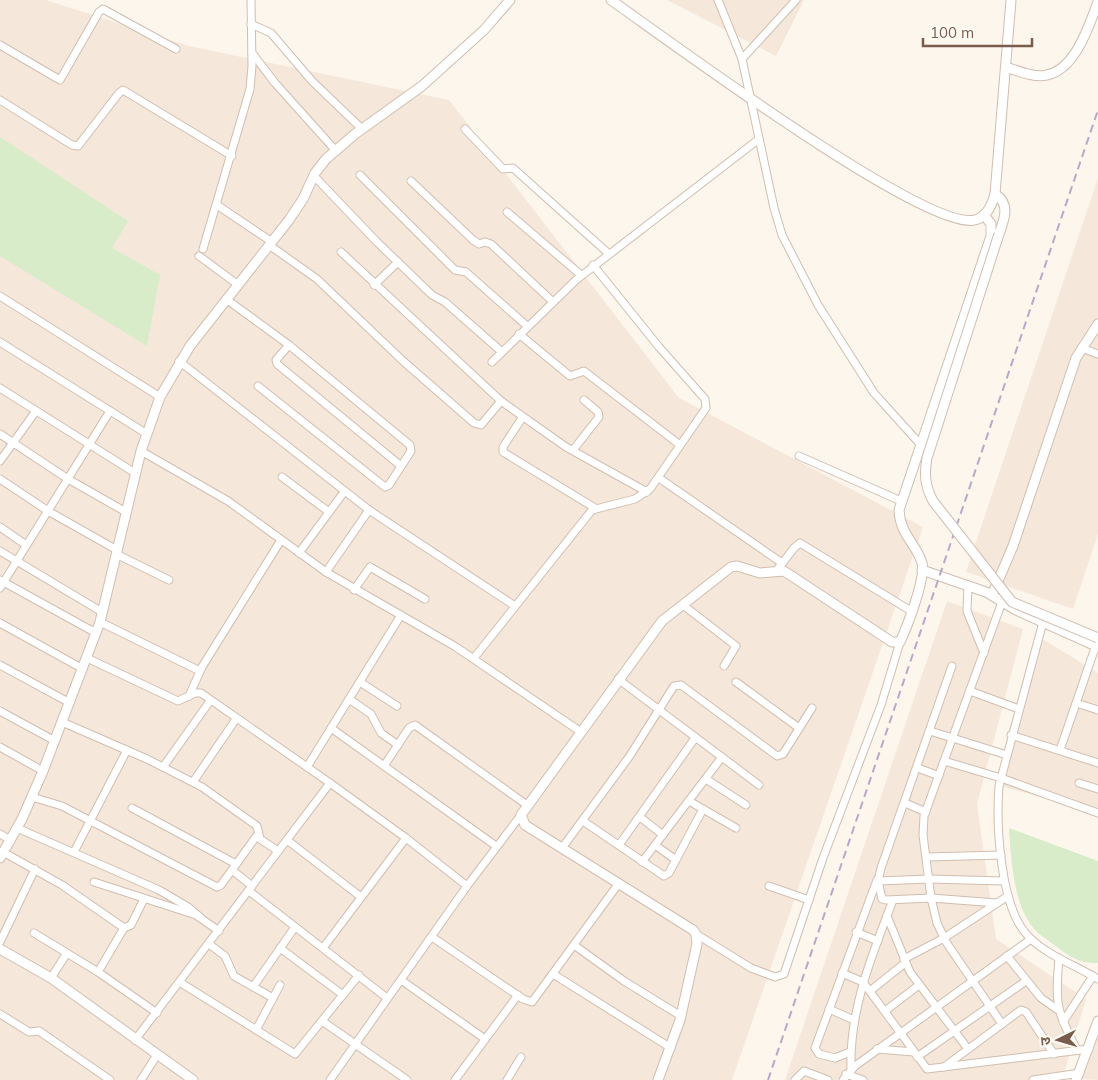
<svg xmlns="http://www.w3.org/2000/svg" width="1098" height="1080" font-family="Mulish,'Noto Sans Devanagari',sans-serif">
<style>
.residential{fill:#f5e8da}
.park{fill:#d8ecc9}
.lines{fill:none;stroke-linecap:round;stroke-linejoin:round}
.minor-casing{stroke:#d1beb0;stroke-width:9}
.tertiary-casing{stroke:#d1beb0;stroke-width:11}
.minor{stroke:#fff;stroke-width:7}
.tertiary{stroke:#fff;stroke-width:9}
.rail{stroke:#b9a8c9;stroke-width:2;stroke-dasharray:8 5;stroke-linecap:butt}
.tertiary-bridge-casing{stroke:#d1beb0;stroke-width:11;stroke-linecap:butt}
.tertiary-bridge{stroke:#fff;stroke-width:9}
</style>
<rect width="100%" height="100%" fill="#fdf6ec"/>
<g class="residential">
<path d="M0 0H46L189 46 449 100 679 398 923 527 732 1080H0Z"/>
<path d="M667 0H804L776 56Z"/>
<path d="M1098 178V534L1073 609 966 572Z"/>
<path d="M947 601 1023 629 977 804 996 939 1086 999 1062 1080H785Z"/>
<path d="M1041 638 1098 673V813L1001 786Z"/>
<path d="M1098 1034V1080L1081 1079Z"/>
</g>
<g class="park">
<path d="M0 137 128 221 112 248 160 275 147 346 0 256Z"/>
<path d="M1009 828 1098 861V963C1081 964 1070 957 1057 947 1051 942 1044 938 1038 933 1013 910 1011 859 1009 828Z"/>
</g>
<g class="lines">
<defs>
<g id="minor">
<path d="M718 0 742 59 774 208 782 235 818 305 874 393 920 444"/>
<path d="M251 24 271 33 312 81 362 129"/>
<path d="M0 45 60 80 99 12 103 9 176 49"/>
<path d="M252 53 275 83 336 151"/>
<path d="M742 59 796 0"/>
<path d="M0 100 72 145 78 146 119 93 123 90 232 156"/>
<path d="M465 129 503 169 513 168 608 253"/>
<path d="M360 175 455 270 466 272 527 326"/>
<path d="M314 176 377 242 432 295 445 302 502 352"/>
<path d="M411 181 473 240 479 244 485 242 491 244 552 301"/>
<path d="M217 205 272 242"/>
<path d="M507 212 581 275"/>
<path d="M269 245 317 279 403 361 474 423 481 425 501 401"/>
<path d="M203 249 250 89 252 66 251 0"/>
<path d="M341 252 501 401 566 447 647 492"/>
<path d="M199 256 237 284"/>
<path d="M374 285 398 262"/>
<path d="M0 296 160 397"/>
<path d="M226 299 289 345 410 445 411 451 389 485 385 487 258 386"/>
<path d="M519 334 570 376 584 371 680 445"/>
<path d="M0 342 147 434"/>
<path d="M289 345 276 360 277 364 401 466"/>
<path d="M1081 348 1098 354"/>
<path d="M179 361 369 510 515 606"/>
<path d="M492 362 576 280 759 139"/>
<path d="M0 388 135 473"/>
<path d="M522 418 503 447V452L595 508"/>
<path d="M0 434 68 479 126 512"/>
<path d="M573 450 599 417 598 412 584 400"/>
<path d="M141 451 228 501 326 572 456 647 581 732"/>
<path d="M799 456 901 501"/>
<path d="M0 461 36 411"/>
<path d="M282 477 329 512"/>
<path d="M659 478 782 563"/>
<path d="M0 479 48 511 117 550"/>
<path d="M0 527 26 545"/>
<path d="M0 551 102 612"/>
<path d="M299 553 344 492"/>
<path d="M116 554 169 580"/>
<path d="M777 570 794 548 800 543 911 611"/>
<path d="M326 572 369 510"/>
<path d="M0 580 96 633"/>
<path d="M968 585 967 611 984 653"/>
<path d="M0 588 110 411"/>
<path d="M354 590 370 567 425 599"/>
<path d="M1002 602 924 816 923 835 931 898 937 923 946 942 1002 1024"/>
<path d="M683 605 736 646 724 666"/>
<path d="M100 622 200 671"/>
<path d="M1043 622 999 786C996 825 1000 909 1029 937 1048 956 1075 965 1098 979"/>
<path d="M0 623 83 669"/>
<path d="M87 658 178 701 195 693H201L330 783 406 838 467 886"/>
<path d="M474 658 592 510 635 499 650 489 706 408 705 399 659 347 593 265"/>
<path d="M0 665 70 703"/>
<path d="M952 666 881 868 878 881 882 899 886 900 931 898 997 903"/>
<path d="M618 679 759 785"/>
<path d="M360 682 397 706"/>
<path d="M736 682 799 728"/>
<path d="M970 691 1019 709"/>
<path d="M189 696 202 667 281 540"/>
<path d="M349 699 371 714 381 733 398 745"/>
<path d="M1076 703 1098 710"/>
<path d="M0 711 55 741"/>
<path d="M62 722 147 759 202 787 257 826 260 839 278 851"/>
<path d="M331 728 496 846"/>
<path d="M930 731 1007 755"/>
<path d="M1011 735 1098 763"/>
<path d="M0 747 43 771"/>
<path d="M1060 750 1096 645"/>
<path d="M944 761 1001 778 1098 813"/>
<path d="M384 766 409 728 415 725 527 805"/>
<path d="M163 767 210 701"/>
<path d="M307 767 401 615"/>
<path d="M918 768 939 776"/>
<path d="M706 779 746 805"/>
<path d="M193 782 236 719"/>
<path d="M1079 783 1098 789"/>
<path d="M32 797 62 806 217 887 221 885 258 834"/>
<path d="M689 801 736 828"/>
<path d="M905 803 926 812"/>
<path d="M132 808 236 864"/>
<path d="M640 817 663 835"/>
<path d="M583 821 664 876 669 873 703 809"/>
<path d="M17 828 159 890 188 907 201 918"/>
<path d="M0 834 10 840"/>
<path d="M287 840 361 897"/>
<path d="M619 845 695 738"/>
<path d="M655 845 676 860"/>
<path d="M562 848 629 757 674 686 681 685 777 756 783 754 812 708"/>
<path d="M3 852 62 885 124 928 131 925 144 899"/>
<path d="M74 852 127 750"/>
<path d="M928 857 1001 855"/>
<path d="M642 862 722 757"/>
<path d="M232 870 252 886"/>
<path d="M878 881 929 879 1004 881"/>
<path d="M94 882 196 915 219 931"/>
<path d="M769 886 809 900"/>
<path d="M249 891 387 998"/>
<path d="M887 916 910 972 968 1049"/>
<path d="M856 932 878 941"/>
<path d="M34 933 98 972 157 1013"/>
<path d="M696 934 751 968 775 977 784 974 823 858 881 705 900 642"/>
<path d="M432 937 523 999 532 1002 619 883"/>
<path d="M0 942 35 869"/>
<path d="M209 944 225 956 234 976 273 998"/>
<path d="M574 945 624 981 681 1016"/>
<path d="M280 948 343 995"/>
<path d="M323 948 406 838"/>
<path d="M1007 956 1041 998 1058 1010"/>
<path d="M1059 958C1055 1004 1056 1010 1077 1050"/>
<path d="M904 959 944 938 1008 896"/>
<path d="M98 972 124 928"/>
<path d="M842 973 863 982 927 1069 1089 1049"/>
<path d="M553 974 671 1048"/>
<path d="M51 978 67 953"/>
<path d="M401 980 485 1039"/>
<path d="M181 983 295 1054 359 975"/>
<path d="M253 987 295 927"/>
<path d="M870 991 905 963"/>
<path d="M829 1009 854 1020"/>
<path d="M885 1011 919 985"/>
<path d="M0 1014 29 1032 39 1031 110 1080"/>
<path d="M322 1021 407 1080"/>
<path d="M1063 1022 1093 976"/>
<path d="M256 1030 280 985"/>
<path d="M135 1040 330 783"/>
<path d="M877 1049 914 1052"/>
<path d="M850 1052 835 1058 819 1054 815 1048 877 880"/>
<path d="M917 1057 1026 981"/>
<path d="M944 1067 1021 1010 1026 1012 1054 1054"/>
<path d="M851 1070C849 1010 872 955 893 900"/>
<path d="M846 1074 863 1080"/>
<path d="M141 1080 157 1055"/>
<path d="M330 1080 467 886 521 815"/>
<path d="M455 1080 518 995"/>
<path d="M507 1080 521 1057"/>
<path d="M795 1080 804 1071 828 1080"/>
<path d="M843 1080 855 1066 1031 939"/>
<path d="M1033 1080 1080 1073"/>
</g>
<g id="tertiary">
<path d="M611 0C664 37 926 232 975 220 987 217 992 205 995 194L1011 0"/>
<path d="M1006 67C1018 71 1035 78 1047 75 1076 69 1089 25 1098 2"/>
<path d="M995 194C1011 204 1004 220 999 234"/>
<path d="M922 570 986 592 1016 610 1098 647"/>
<path d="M992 595 1013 546 1076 358 1098 324"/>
<path d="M0 858 22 819 43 771 100 622 141 451 160 397 190 346 289 220 303 199 315 173 326 159 355 134 422 86 484 30 510 0"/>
<path d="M0 949 51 978 193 1080"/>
<path d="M658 1080 680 1020 697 944 696 934 693 930 525 825 521 815 662 621 731 567 737 566 760 573 784 571 892 642H900C907 627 926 578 922 563 916 543 900 535 899 510L991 236V224L984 215"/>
<path d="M1076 1080 1098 1021"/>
</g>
</defs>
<use href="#minor" class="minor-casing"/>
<use href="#tertiary" class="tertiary-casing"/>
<use href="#minor" class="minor"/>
<use href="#tertiary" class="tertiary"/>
<path class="rail" d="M768 1080 1098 110"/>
<defs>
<path id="tertiary-bridge" d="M999 234 927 458C924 474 925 486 933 501L1012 602 1098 638"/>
</defs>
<use href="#tertiary-bridge" class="tertiary-bridge-casing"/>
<use href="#tertiary-bridge" class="tertiary-bridge"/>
</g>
<g transform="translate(1058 1040) rotate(265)" stroke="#fffaf3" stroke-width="4" paint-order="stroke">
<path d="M0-4L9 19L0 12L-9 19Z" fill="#7a5c4d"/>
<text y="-8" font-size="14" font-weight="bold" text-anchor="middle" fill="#7a5c4d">उ</text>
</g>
<path d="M923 38v8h109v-8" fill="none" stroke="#7a5c4d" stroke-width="2.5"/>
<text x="930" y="38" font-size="15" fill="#7a5c4d" stroke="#fffaf3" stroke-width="4" paint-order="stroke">100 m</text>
</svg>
